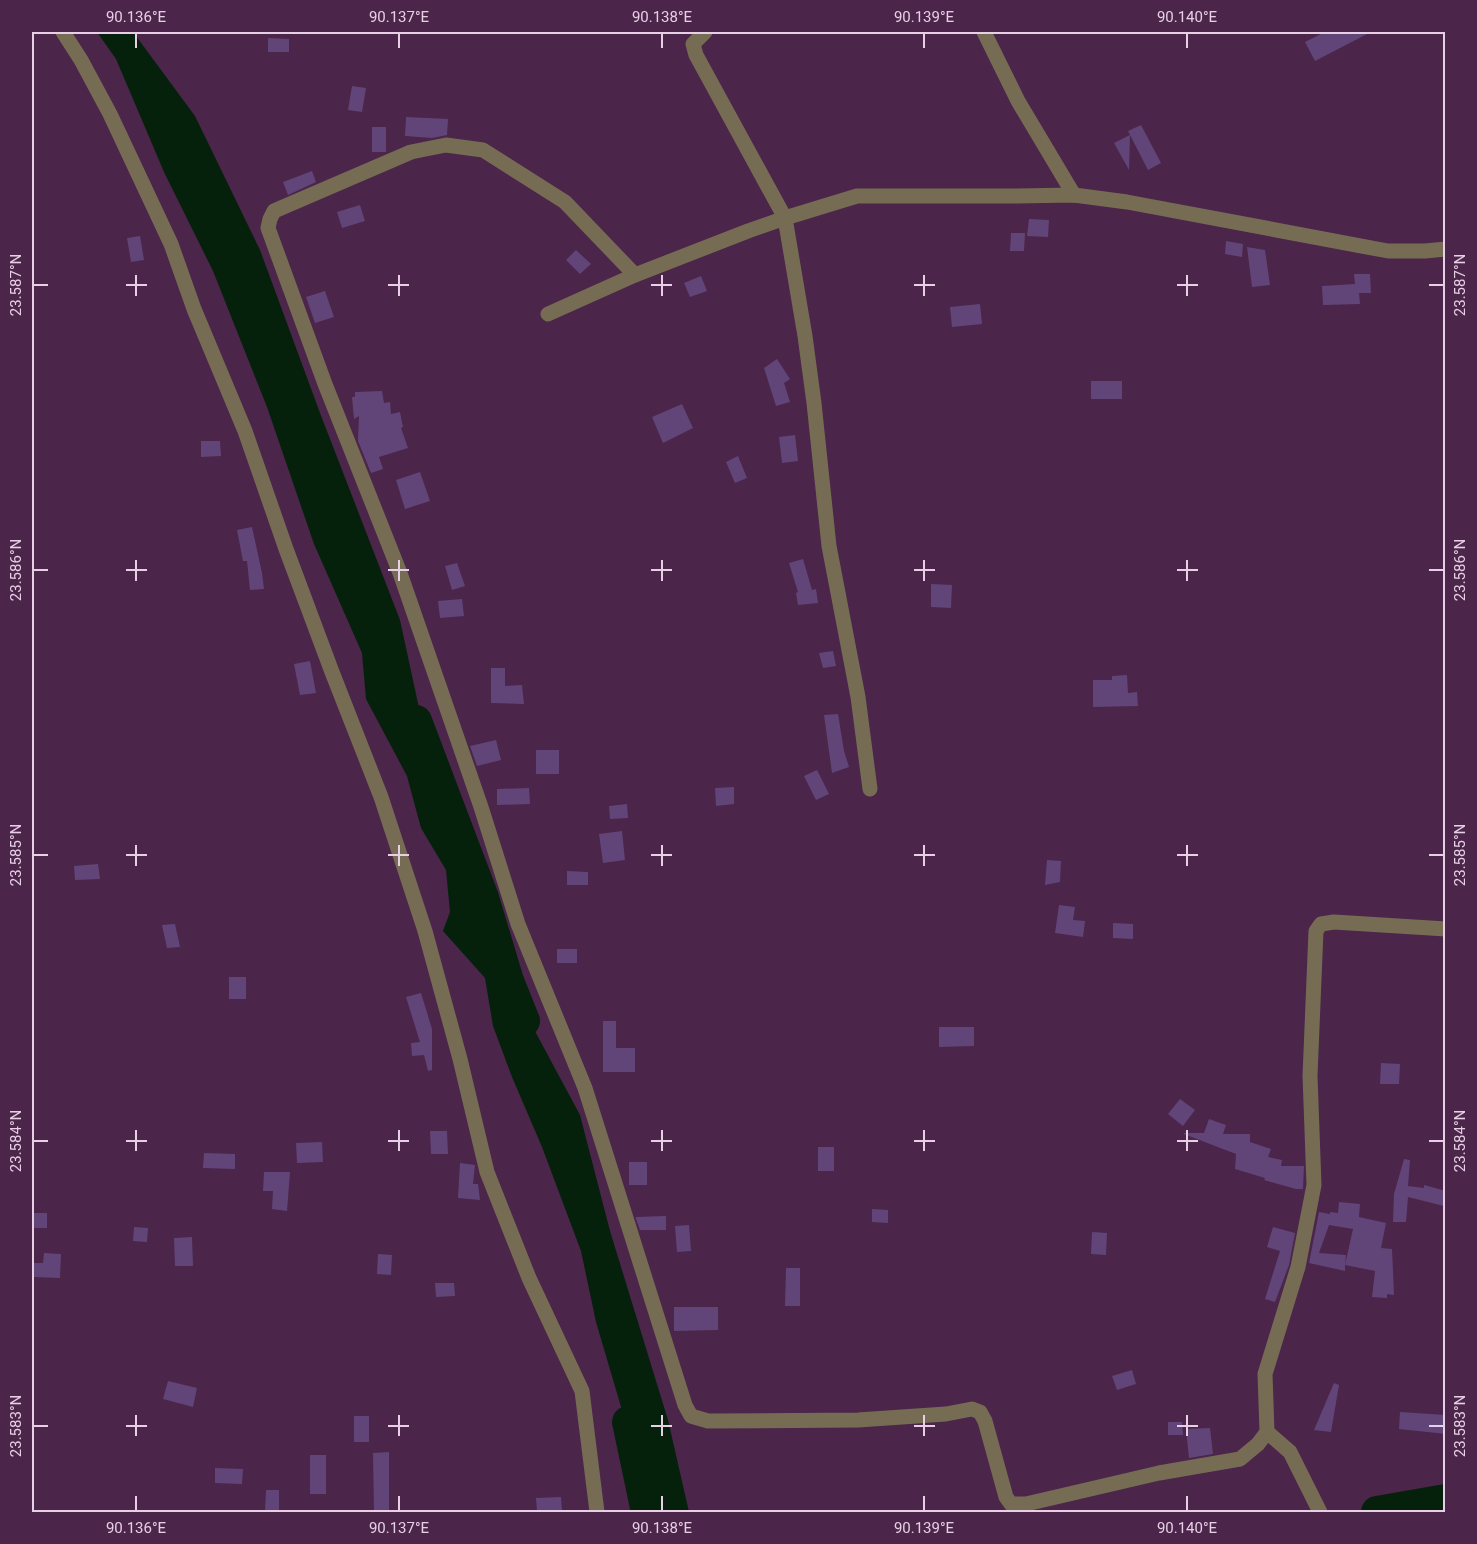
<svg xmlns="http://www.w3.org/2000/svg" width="1477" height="1544" font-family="Roboto,sans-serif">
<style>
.water{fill:#05210b}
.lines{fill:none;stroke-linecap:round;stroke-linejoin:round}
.river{stroke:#05210b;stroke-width:32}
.building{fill:#614578;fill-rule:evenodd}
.minor{stroke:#766c53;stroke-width:15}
.ticks{fill:none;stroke:#e7cfe5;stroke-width:2}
.neatline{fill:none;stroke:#e7cfe5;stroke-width:2}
.ticks-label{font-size:15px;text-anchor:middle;fill:#e7cfe5}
</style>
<rect width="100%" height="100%" fill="#4b254a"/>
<path class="water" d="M97 32H133L195 116 260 250 320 413 400 620 430 759 483 898 508 981 580 1115 610 1231 668 1420 689 1512H647L637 1461 596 1322 581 1251 542 1147 512 1077 493 1026 485 978 443 931 450 912 446 870 421 828 407 776 366 699 362 653 314 544 267 407 213 271 164 172 116 59Z"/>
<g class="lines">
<g class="river">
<path d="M416 721 483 898 508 981 524 1021"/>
<path d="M628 1422 647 1512"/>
<path d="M1377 1512 1446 1500"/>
</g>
</g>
<g class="building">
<path d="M1325 32H1371L1315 61 1305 42Z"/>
<path d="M268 38 289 39V52H268Z"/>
<path d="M352 86 366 88 362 112 348 110Z"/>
<path d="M406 117 448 119 447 135 432 138 405 136Z"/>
<path d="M1141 125 1161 163 1148 170 1130 135 1129 170 1114 143 1130 135 1128 131Z"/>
<rect x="372" y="127" width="14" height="25"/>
<path d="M312 171 316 182 288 195 283 182Z"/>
<path d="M360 205 365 221 342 228 337 212Z"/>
<path d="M1029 219 1049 220 1048 237 1027 236Z"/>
<path d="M1011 233H1025L1024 251H1010Z"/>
<path d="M140 236 144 260 131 262 127 238Z"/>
<path d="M1226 241 1243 244 1242 257 1225 254Z"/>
<path d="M1247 247 1265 250 1270 285 1252 287Z"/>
<path d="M576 250 591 264 580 274 566 260Z"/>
<path d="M1354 274H1370L1371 293H1359L1360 304 1323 305 1322 286 1355 284Z"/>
<path d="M701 276 707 291 690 297 684 283Z"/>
<path d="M325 291 334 317 315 323 306 297Z"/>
<path d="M980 304 982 324 952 327 950 307Z"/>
<path d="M777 359 790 379 784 383 790 402 776 406 764 368Z"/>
<rect x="1091" y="381" width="31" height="18"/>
<path d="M382 391 384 403 390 402 391 414 400 412 403 427 401 428 408 448 379 457 383 469 371 473 358 441 359 416 354 419 352 397H355V392Z"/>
<path d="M682 404 693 428 663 443 652 417Z"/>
<path d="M795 435 798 461 782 463 779 437Z"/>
<path d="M201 441H220L221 456 201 457Z"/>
<path d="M738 456 747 478 735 483 726 462Z"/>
<path d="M420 472 430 501 405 509 396 480Z"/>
<path d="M252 527 262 573 264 589 250 590 247 561H243L237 530Z"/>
<path d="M803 559 812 590 816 589 818 603 798 605 796 593 798 592 789 563Z"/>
<path d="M457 563 465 586 452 590 445 566Z"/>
<path d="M931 584 952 585 951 608 931 607Z"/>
<path d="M462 599 464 616 440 618 438 601Z"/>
<path d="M833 651 836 666 823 668 819 653Z"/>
<path d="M310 661 316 693 300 695 294 664Z"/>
<path d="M491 668H505V686L522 685 524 704 491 703Z"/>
<path d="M1127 675 1128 693 1137 692 1138 706 1093 707V680H1112V676Z"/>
<path d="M838 714 844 751 849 767 832 773 824 715Z"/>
<path d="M496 740 501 760 477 766 470 746Z"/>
<rect x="536" y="750" width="23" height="24"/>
<path d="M817 770 829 794 816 800 804 776Z"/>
<path d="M734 787V804L716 806 715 788Z"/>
<path d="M529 788 530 804 497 805V789Z"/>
<path d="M627 804 628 818 610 819 609 806Z"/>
<path d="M622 831 625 860 603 863 599 834Z"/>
<path d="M1047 860 1061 861 1060 882 1045 885Z"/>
<path d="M98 864 100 879 75 880 74 866Z"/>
<path d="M567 871 588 872V885H567Z"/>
<path d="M1059 905 1075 907 1073 920 1085 921 1083 937 1055 933Z"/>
<path d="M1113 923 1133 924V939L1113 938Z"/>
<path d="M175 924 180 947 167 948 162 925Z"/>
<rect x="557" y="949" width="20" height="14"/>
<rect x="229" y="977" width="17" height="22"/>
<path d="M421 993 432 1029V1070L428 1071 424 1055 412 1056 411 1043 420 1042 406 997Z"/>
<path d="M603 1021H616V1048H635V1072H603Z"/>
<path d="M939 1027H974V1046L939 1047Z"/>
<path d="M1381 1063 1400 1064 1399 1084H1380Z"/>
<path d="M1180 1099 1195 1110 1183 1126 1168 1114Z"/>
<path d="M1209 1119 1226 1125 1223 1134H1250V1142L1271 1149 1268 1157 1282 1160 1281 1166H1304L1303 1189H1296L1264 1180 1265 1178 1235 1169 1236 1154 1184 1134V1133H1204Z"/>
<path d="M430 1131H447L448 1154H431Z"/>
<path d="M322 1142 323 1162 297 1163 296 1143Z"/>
<rect x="818" y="1147" width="16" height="24"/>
<path d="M204 1153 235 1154V1169L203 1168Z"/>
<path d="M1404 1159 1410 1160 1408 1186 1424 1188V1185L1446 1191V1198L1444 1206 1408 1197 1406 1222H1393L1394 1194Z"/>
<rect x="629" y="1162" width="18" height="23"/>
<path d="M460 1163 475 1165 473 1184H478L480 1200 458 1198Z"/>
<path d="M264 1172H290L287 1211 272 1209 273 1191H263Z"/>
<path d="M1339 1202 1360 1204 1359 1217 1386 1223 1381 1248 1392 1249 1394 1295 1387 1294V1298L1372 1297 1375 1271 1345 1265V1271L1309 1263 1319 1212 1330 1214V1212L1338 1213ZM1329 1225 1353 1229 1345 1265 1346 1255 1319 1253Z"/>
<path d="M872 1209 888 1210V1223L872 1222Z"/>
<rect x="32" y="1213" width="15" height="15"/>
<path d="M666 1216V1230H640L636 1219V1217Z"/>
<path d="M689 1225 691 1251 677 1252 675 1226Z"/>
<path d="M134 1227 148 1228 147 1242 133 1241Z"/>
<path d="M1273 1227 1295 1233 1289 1265 1275 1302 1265 1299 1280 1251 1267 1247Z"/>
<path d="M1092 1232 1107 1233 1106 1255 1091 1254Z"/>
<path d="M192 1237 193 1266H175L174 1238Z"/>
<path d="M44 1253 61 1254 60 1278 34 1277V1263H43Z"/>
<path d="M378 1254 392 1255 391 1275 377 1274Z"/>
<path d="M786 1268H800V1306H785Z"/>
<path d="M435 1283H454L455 1296 436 1297Z"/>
<path d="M674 1307H718V1330L674 1331Z"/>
<path d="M1132 1370 1136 1384 1117 1390 1112 1376Z"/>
<path d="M168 1381 197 1388 193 1407 163 1399Z"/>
<path d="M1334 1383 1339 1385 1331 1432 1314 1430Z"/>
<path d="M1400 1412 1446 1415V1434L1399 1429Z"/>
<rect x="354" y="1416" width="15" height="26"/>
<path d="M1168 1422H1182L1183 1435H1168Z"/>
<path d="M1210 1428 1213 1454 1189 1458 1186 1429Z"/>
<path d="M389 1452V1512H374L373 1453Z"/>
<rect x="310" y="1455" width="16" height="39"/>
<path d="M215 1468 243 1469 242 1484 215 1483Z"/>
<path d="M266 1490H279V1512H265Z"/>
<path d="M561 1497 562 1511 537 1512 536 1498Z"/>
</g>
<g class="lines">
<g class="minor">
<path d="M63 32 81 60 110 114 171 244 194 309 245 431 286 549 332 672 381 797 425 931 460 1059 487 1172 529 1278 582 1391 597 1512"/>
<path d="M705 32 693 44 696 55 785 218 805 336 814 403 829 546 858 697 870 789"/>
<path d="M984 32 1018 101 1074 195"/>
<path d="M635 275 565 202 483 150 446 145 411 152 274 211 270 219 268 228 325 384 400 573 481 807 518 924 585 1088 685 1405 691 1416 708 1421 858 1420 946 1414 972 1409 980 1412 985 1421 1006 1497 1011 1504H1026L1159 1473 1240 1459 1258 1444 1267 1432 1265 1374 1298 1267 1314 1185 1310 1076 1316 931 1321 924 1334 922 1446 929"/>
<path d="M548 314 635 275 748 231 785 218 857 196H1017L1074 195 1127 202 1388 251H1425L1446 249"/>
<path d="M1267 1432 1290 1452 1320 1512"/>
</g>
</g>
<path class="ticks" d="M136 33V48M399 33V48M662 33V48M924 33V48M1187 33V48M136 275V296M399 275V296M662 275V296M924 275V296M1187 275V296M33 285H48M126 285H147M388 285H409M651 285H672M914 285H935M1177 285H1198M1429 285H1444M136 560V581M399 560V581M662 560V581M924 560V581M1187 560V581M33 570H48M126 570H147M388 570H409M651 570H672M914 570H935M1177 570H1198M1429 570H1444M136 845V866M399 845V866M662 845V866M924 845V866M1187 845V866M33 855H48M126 855H147M388 855H409M651 855H672M914 855H935M1177 855H1198M1429 855H1444M136 1130V1151M399 1130V1151M662 1130V1151M924 1130V1151M1187 1130V1151M33 1141H48M126 1141H147M388 1141H409M651 1141H672M914 1141H935M1177 1141H1198M1429 1141H1444M136 1415V1436M399 1415V1436M662 1415V1436M924 1415V1436M1187 1415V1436M33 1426H48M126 1426H147M388 1426H409M651 1426H672M914 1426H935M1177 1426H1198M1429 1426H1444M136 1496V1511M399 1496V1511M662 1496V1511M924 1496V1511M1187 1496V1511"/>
<rect width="1477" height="1544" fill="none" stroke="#4b254a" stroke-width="66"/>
<rect x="33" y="33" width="1411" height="1478" class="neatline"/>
<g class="ticks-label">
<text x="136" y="22">90.136°E</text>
<text x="399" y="22">90.137°E</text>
<text x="662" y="22">90.138°E</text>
<text x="924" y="22">90.139°E</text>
<text x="1187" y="22">90.140°E</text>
<text transform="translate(16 285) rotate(-90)" y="5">23.587°N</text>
<text transform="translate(1460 285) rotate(-90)" y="5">23.587°N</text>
<text transform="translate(16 570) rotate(-90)" y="5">23.586°N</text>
<text transform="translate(1460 570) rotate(-90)" y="5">23.586°N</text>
<text transform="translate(16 855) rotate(-90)" y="5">23.585°N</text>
<text transform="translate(1460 855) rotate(-90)" y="5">23.585°N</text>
<text transform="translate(16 1141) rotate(-90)" y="5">23.584°N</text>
<text transform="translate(1460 1141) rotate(-90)" y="5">23.584°N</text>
<text transform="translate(16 1426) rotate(-90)" y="5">23.583°N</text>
<text transform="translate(1460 1426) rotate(-90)" y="5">23.583°N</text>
<text x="136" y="1533">90.136°E</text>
<text x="399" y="1533">90.137°E</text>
<text x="662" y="1533">90.138°E</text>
<text x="924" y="1533">90.139°E</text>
<text x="1187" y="1533">90.140°E</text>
</g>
</svg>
